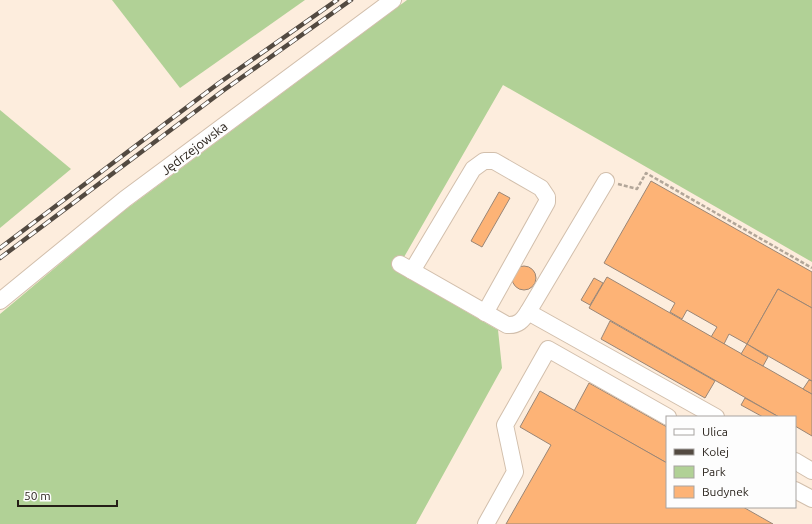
<svg xmlns="http://www.w3.org/2000/svg" width="812" height="524" font-family="Ubuntu,sans-serif">
<style>
.green{fill:#b1d196}
.building{fill:#fdb376;stroke:#9a8676}
.lines{fill:none;stroke-linecap:round;stroke-linejoin:round}
.minor-casing{stroke:#d2bfac;stroke-width:18}
.path{stroke:#b2a699;stroke-width:2.5;stroke-dasharray:4 2;stroke-linecap:butt}
.minor{stroke:#fff;stroke-width:16}
.rail-casing{stroke:#534a41;stroke-width:4.5}
.rail{stroke:#fdfdfd;stroke-width:3;stroke-dasharray:9;stroke-linecap:butt}
.labels{text-anchor:middle;dominant-baseline:central;stroke-width:4;stroke-linejoin:round;paint-order:stroke}
.street-label{font-size:13px;fill:#251e17;stroke:#fdfdfd}
</style>
<rect width="100%" height="100%" fill="#fdeddd"/>
<g class="green">
<path d="M112 0H305L180 88Z"/>
<path d="M407 0H812V262L503 85 396 271 498 330 502 368 416 524H0V314L117 216Z"/>
<path d="M0 110 71 169 0 228Z"/>
</g>
<g class="building">
<path d="M651 181 812 272V308L778 289 747 344 729 334 724 344 711 337 717 327 687 310 682 319 670 312 675 303 604 263Z"/>
<path d="M499 192 510 198 482 247 471 241Z"/>
<circle cx="524" cy="278" r="12"/>
<path d="M607 277 812 394V436L795 426V417H779L589 308Z"/>
<path d="M594 278 603 283 590 305 581 300Z"/>
<path d="M778 289 812 308V381L747 344Z"/>
<path d="M610 321 715 381 705 398 601 339Z"/>
<path d="M747 344 768 357 763 366 741 354Z"/>
<path d="M809 380 812 381V394L803 389Z"/>
<path d="M589 383 667 427V463L574 411Z"/>
<path d="M540 391 667 463V507H743L773 524H506L551 445 520 427Z"/>
<path d="M745 398 779 417H763L741 405Z"/>
</g>
<g class="lines">
<defs>
<g id="minor">
<path d="M400 264 507 325C518 326 523 320 528 312L606 181"/>
<path d="M412 271 473 169 484 161H494L541 188 547 197V202L485 313"/>
<path d="M0 301 125 199 393 0"/>
<path d="M528 312 716 417"/>
<path d="M795 461 812 471"/>
<path d="M795 490 812 499"/>
<path d="M486 524 515 472 505 425 548 349 668 417"/>
</g>
</defs>
<use href="#minor" class="minor-casing"/>
<path class="path" d="M618 184 637 189 646 173 812 268"/>
<use href="#minor" class="minor"/>
<defs>
<g id="rail">
<path d="M0 248 219 83 337 0"/>
<path d="M0 258 224 90 351 0"/>
</g>
</defs>
<use href="#rail" class="rail-casing"/>
<use href="#rail" class="rail"/>
</g>
<g class="labels">
<g class="street-label">
<text transform="translate(194 148) rotate(-37)">Jędrzejowska</text>
</g>
</g>
<rect x="666" y="416" width="130" height="92" fill="#fdfdfd" stroke="#a7a4a1"/>
<rect x="674" y="429" width="20" height="6" fill="#ffffff" stroke="#a7a4a1"/>
<text x="702" y="436" font-size="12" fill="#251e17">Ulica</text>
<rect x="674" y="449" width="20" height="6" fill="#534a41" stroke="#a7a4a1"/>
<text x="702" y="456" font-size="12" fill="#251e17">Kolej</text>
<rect x="674" y="466" width="20" height="12" fill="#b1d196" stroke="#a7a4a1"/>
<text x="702" y="476" font-size="12" fill="#251e17">Park</text>
<rect x="674" y="486" width="20" height="12" fill="#fdb376" stroke="#a7a4a1"/>
<text x="702" y="496" font-size="12" fill="#251e17">Budynek</text>
<path d="M18 500v6h99v-6" fill="none" stroke="#251e17" stroke-width="2"/>
<text x="24" y="500" font-size="12" fill="#251e17" stroke="#fdfdfd" stroke-width="3" paint-order="stroke">50 m</text>
</svg>
